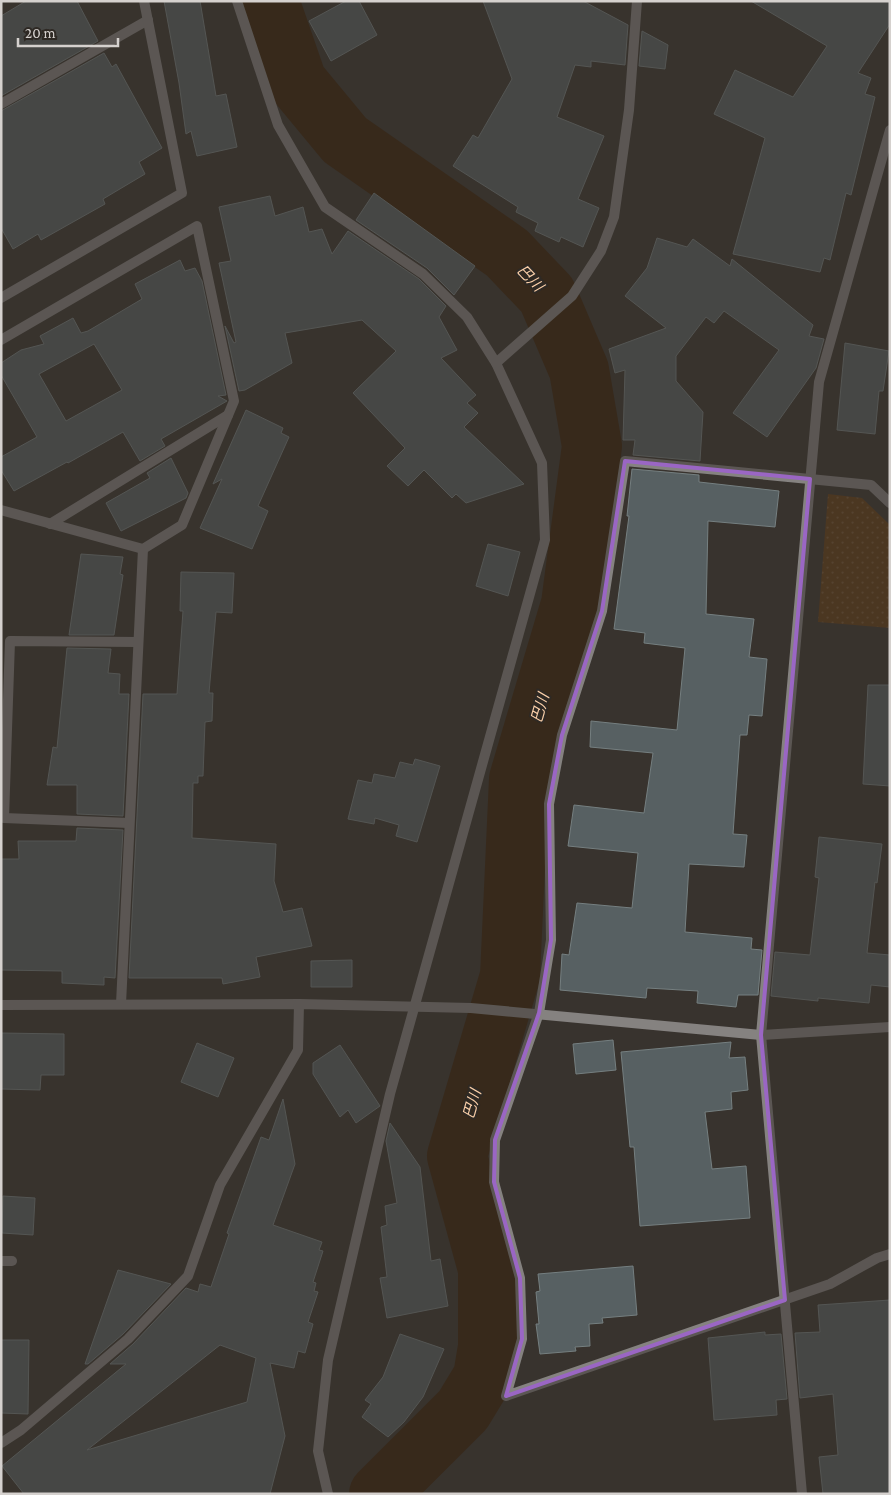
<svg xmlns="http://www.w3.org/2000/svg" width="891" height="1495" font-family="'Crimson Pro','Noto Sans JP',serif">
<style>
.park{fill:url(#park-dots)}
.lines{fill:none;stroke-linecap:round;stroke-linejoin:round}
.river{stroke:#361e05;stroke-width:60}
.building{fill:#576062;stroke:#757f80;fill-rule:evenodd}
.minor{stroke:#858280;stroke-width:10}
.marked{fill:none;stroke:#9a66c4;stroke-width:4;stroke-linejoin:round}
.labels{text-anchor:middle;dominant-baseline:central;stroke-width:4;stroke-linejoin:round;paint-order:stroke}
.water-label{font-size:15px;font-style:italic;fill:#facfa9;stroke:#2e2924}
</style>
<defs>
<pattern id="park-dots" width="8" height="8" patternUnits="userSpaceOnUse" patternTransform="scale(1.25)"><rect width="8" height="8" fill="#633c13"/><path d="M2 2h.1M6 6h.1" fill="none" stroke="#785734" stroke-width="1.8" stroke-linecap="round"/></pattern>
</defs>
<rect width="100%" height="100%" fill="#38332e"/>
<path class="park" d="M828 494 862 498 890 525V628L818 622Z"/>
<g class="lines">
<path class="river" d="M269 1 297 82 345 140 507 253 547 295 579 370 592 446 571 604 519 779 510 976 457 1156 488 1269V1347L483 1377 463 1410 379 1494"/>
</g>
<g class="building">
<path d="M26 1H77L98 41 1 96V16Z"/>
<path d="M164 1H200L216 96 226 94 237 147 197 156 191 131 186 134 179 83Z"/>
<path d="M346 1H359L377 35 331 61 309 21Z"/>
<path d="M483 1H583L628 25 625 65 591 61V67L575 65 557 117 604 136 578 199 599 208 583 247 561 237 559 242 535 231 538 223 516 212 518 207 453 166 473 135 478 138 512 79Z"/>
<path d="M751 1H890V24L858 73 871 78 865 94 875 97 851 195 846 193 830 260 824 258 820 272 733 254 765 138 714 114 735 70 793 97 827 46Z"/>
<path d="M642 31 668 45 665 69 639 66Z"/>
<path d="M104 53 112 67 116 64 162 148 139 162 145 174 103 199 105 204 41 240 38 234 13 249 1 228V111Z"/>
<path d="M374 193 475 266 454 295 427 268 356 220Z"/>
<path d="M270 196 275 216 303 207 309 232 322 229 332 254 348 231 419 279 446 306 439 317 457 350 441 358 476 395 467 403 478 413 464 427 524 484 466 503 456 494 452 498 424 470 408 486 387 466 405 448 353 393 396 351 362 320 285 333 292 363 245 390 239 391 225 326 234 343 236 342 219 263 231 261 219 207Z"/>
<path d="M657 238 687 247 693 239 730 266 732 259 813 325 809 336 824 339 816 368 767 437 733 413 779 350 724 311 714 323 706 317 676 356V381L703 412 700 461 633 455 635 440H623L625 370 615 373 609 349 666 328 625 296 647 268Z"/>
<path d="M180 260 185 271 195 268 202 281 226 395 218 396 227 401 161 439 165 446 140 461 123 432 68 463 67 462 14 491 1 470V457L37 437 1 375V363L21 350 44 344 40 336 73 318 81 333 88 331 142 299 135 284ZM94 344 122 390 66 421 39 374Z"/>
<path d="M845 343 889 351 883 391H879L875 434 837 430Z"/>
<path d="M246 410 283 428 281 433 289 437 258 506 268 511 252 549 200 528 222 479 213 484Z"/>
<path d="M171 458 188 493 186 498 121 531 106 503 150 478 147 473Z"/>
<path d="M632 469 699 475V482L779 491 775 527 708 521 706 614 754 619 749 657 767 659 762 716 749 715 747 735H740L733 834 747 835 744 867 689 864 685 932 752 938 751 949 762 950 758 995H738L736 1007 697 1003 698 991 647 988 646 998 560 990 562 954 569 955 577 903 632 908 638 853 568 846 574 805 644 813 653 753 590 747 591 721 677 730 685 648 644 643 645 633 614 629 629 516H627Z"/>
<path d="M488 544 520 552 508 596 476 586Z"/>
<path d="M81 554 123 557 120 574 123 575 114 635H69Z"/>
<path d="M181 572 234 573 232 613 216 612 209 693H213L212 721 205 722 203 776H198V783H193L192 838 276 844 274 881 283 912 302 908 312 946 256 957 260 977 223 984 222 978H129L143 694H177L183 611H180Z"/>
<path d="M67 648 111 649 108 673 120 674 119 694H129L123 816 77 814V785H47L53 747 57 748Z"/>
<path d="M868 685H890V786L863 784Z"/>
<path d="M415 759 440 766 417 842 396 836 399 825 375 818 374 824 348 819 358 780 372 783 374 774 395 778 400 762 413 765Z"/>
<path d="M77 828 123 830 115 978 104 977V985L62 983V971L1 970V859H19L18 841H76Z"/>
<path d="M819 837 882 844 877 883 875 882 867 953 890 955V987L871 985 869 1003 818 998V1001L771 996 775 952 810 955 819 878 815 877Z"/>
<path d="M352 960V987H311V961Z"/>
<path d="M1 1033 64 1034V1075H41L40 1090 1 1089Z"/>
<path d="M613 1040 616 1070 576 1074 573 1044Z"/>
<path d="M731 1042 729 1058 745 1057 748 1090 731 1092 732 1109 705 1112 712 1169 746 1166 750 1218 640 1226 634 1147H630L621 1052Z"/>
<path d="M197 1043 234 1058 218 1097 181 1082Z"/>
<path d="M340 1045 380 1106 356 1123 348 1110 340 1117 313 1074V1063Z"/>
<path d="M283 1099 295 1164 273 1225 322 1242 319 1250 323 1251 313 1282 316 1283 314 1291 318 1292 308 1322 313 1324 305 1353 298 1351 294 1368 270 1363 285 1436 270 1494H24L2 1466 126 1364H110L133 1344 186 1288 198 1292 200 1284 211 1287 229 1234 227 1233 261 1137 269 1140ZM220 1345 256 1358 247 1402 87 1450Z"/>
<path d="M390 1123 420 1167 431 1261 440 1259 448 1306 387 1318 380 1278 387 1277 381 1227 387 1225 385 1206 397 1203 386 1141Z"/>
<path d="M3 1196 35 1198 33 1235 2 1233Z"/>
<path d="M633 1266 637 1315 602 1318 603 1323 589 1324 590 1346 575 1347 576 1351 540 1354 536 1324H539L536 1292 540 1291 538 1274Z"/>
<path d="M118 1270 171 1284 123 1334 88 1364H85Z"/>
<path d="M890 1300V1494H823L819 1457 838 1455 833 1394 800 1398 795 1333 820 1332 818 1305Z"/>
<path d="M765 1332V1335L781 1334 787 1399 776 1400 777 1415 714 1420 708 1338Z"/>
<path d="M400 1334 444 1349 423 1397 404 1422 388 1437 362 1417 371 1404 365 1400 383 1377Z"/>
<path d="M1 1340H29L28 1414 1 1413Z"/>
</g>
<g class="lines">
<g class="minor">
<path d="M237 1 278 125 325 207 423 274 467 317 496 363 542 463 545 540 390 1094 328 1360 318 1451 328 1494"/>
<path d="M1 104 148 20"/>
<path d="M1 298 182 193 144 1"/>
<path d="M1 340 197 226 234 401 182 525 143 549 1 510"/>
<path d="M496 363 572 296 601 251 614 217 629 110 637 1"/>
<path d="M890 503 871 485 625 461 602 611 562 735 549 804 551 940 539 1013 495 1140 494 1182 520 1278 522 1339 506 1396 830 1284 877 1258 890 1254"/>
<path d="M50 524 228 415"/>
<path d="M129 823 4 818 10 641 138 642"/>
<path d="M121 1004 143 549"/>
<path d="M1 1005 299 1004 471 1008 761 1035 890 1027"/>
<path d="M1 1261H12"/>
<path d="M1 1443 21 1430 128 1339 188 1276 220 1185 298 1050 299 1004"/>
<path d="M802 1494 761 1035 819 382 890 130"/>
</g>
</g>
<path d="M0 0H891V1495H0ZM625 461 810 479 761 1035 785 1300 506 1396 522 1339 520 1278 494 1182 495 1140 539 1013 551 940 549 804 562 735 602 611Z" fill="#38332e" fill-opacity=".55" fill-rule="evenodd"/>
<path class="marked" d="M625 461 810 479 761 1035 785 1300 506 1396 522 1339 520 1278 494 1182 495 1140 539 1013 551 940 549 804 562 735 602 611Z"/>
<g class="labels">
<g class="water-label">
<text transform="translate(530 278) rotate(46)">巴川</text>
<text transform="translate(540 708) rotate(-74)">巴川</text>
<text transform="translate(472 1104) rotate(-74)">巴川</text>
</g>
</g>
<rect width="891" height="1495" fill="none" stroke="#d5d1ce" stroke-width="5"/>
<path d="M18 38v8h100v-8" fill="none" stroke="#d5d1ce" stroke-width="2.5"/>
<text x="25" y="38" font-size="15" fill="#d5d1ce" stroke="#2e2924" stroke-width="4" paint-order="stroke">20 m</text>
</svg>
